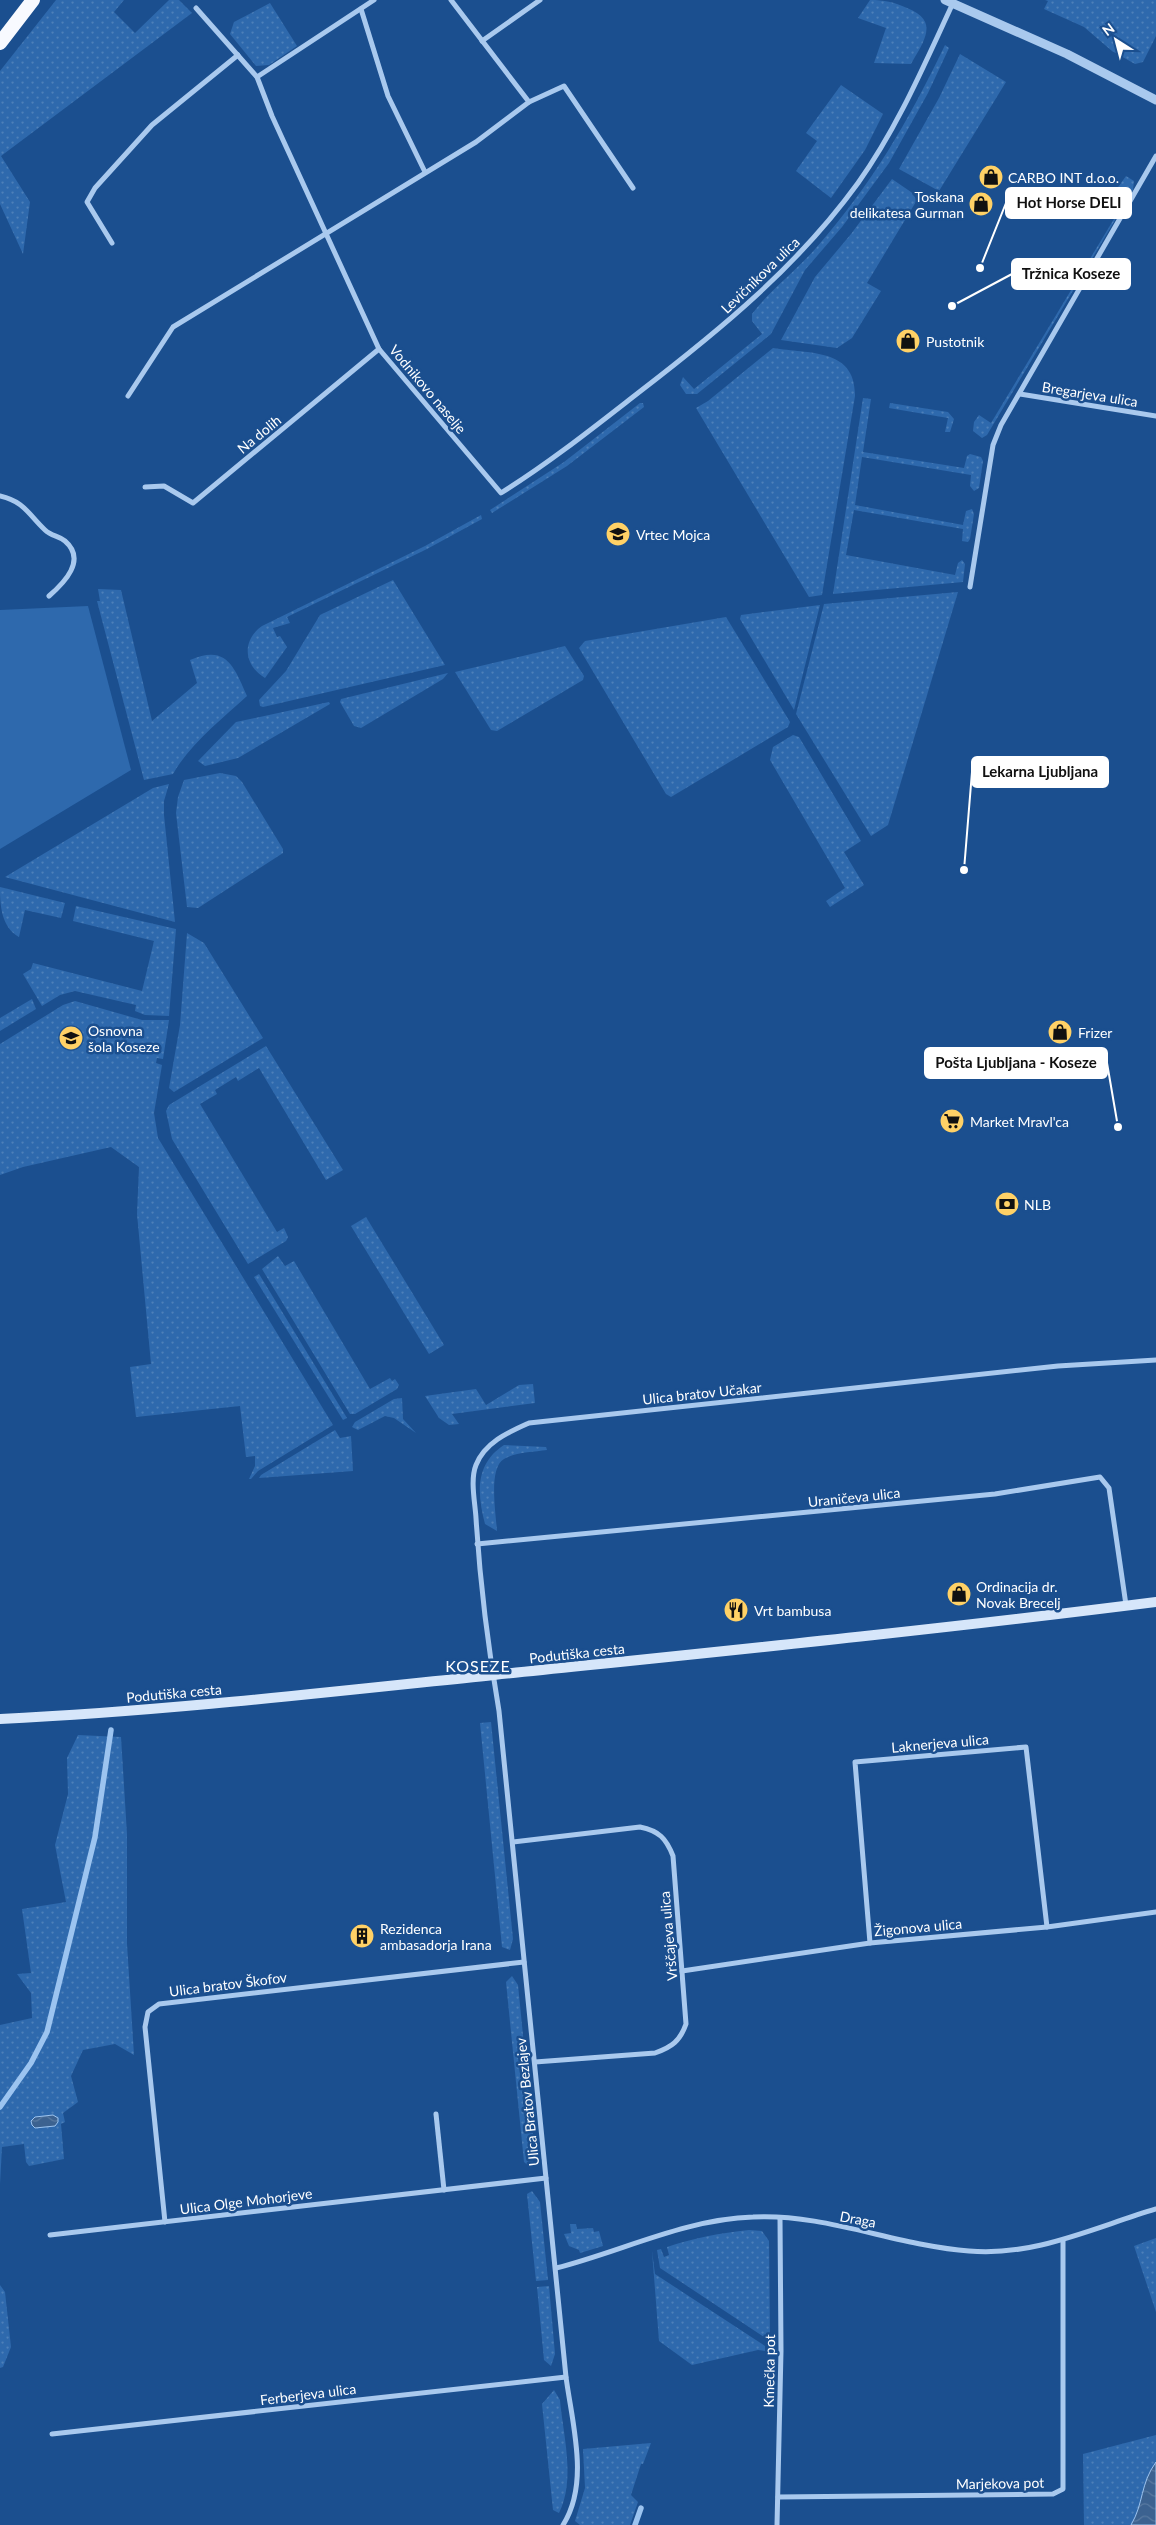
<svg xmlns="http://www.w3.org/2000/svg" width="1156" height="2525" font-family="Lato,sans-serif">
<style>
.green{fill:url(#green-dots)}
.pitch{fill:#2e69ad}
.water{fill:url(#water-waves);stroke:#9cc4f0}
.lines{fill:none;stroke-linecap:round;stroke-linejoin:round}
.stream{stroke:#9cc4f0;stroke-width:5.5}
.minor{stroke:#a9c9ee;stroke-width:5}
.tertiary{stroke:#a9c9ee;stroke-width:9}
.secondary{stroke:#d6e6fa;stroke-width:10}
.trunk{stroke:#f8faff;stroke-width:14}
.labels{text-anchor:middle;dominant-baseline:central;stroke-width:5;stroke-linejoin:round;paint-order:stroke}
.poi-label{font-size:14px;fill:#fff;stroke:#1b4f8f;text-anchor:start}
.street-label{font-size:14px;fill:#fff;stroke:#1b4f8f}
.quarter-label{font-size:16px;letter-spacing:1px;fill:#fff;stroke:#1b4f8f}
.leader{fill:none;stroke:#fff;stroke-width:2}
.callout-dot{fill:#fff;stroke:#1b4f8f;stroke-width:2}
.callout{fill:#fff;stroke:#fff;stroke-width:2}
.callout-label{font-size:15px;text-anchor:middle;font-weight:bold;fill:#111}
</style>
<defs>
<pattern id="green-dots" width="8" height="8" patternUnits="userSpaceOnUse" patternTransform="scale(1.25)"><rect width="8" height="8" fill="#2e69ad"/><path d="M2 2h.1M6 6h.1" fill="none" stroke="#4d80b9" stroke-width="1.8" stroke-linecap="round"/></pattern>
<pattern id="water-waves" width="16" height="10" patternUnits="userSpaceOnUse" patternTransform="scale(1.25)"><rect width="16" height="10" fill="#3c6290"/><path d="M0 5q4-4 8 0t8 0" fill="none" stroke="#597aa1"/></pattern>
</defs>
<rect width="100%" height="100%" fill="#1b4f8f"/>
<g class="green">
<path d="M56 0H124L114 12 135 33 169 0H179L192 13 1 156 30 202 23 254 0 204V71Z"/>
<path d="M870 0C884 0 894 2 907 8 940 21 924 41 911 64L874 63 886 28 858 18Z"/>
<path d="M1045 0H1156V36L1143 62 1135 64 1112 51 1084 27 1044 9 1048 1Z"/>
<path d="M270 3 297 46 269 65 256 66 230 34 234 22Z"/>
<path d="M945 45 949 48 928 93 889 163 842 227 805 270 771 334 697 394H686L680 385 683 377 694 389 762 334 752 321V314C770 290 796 271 816 248 872 184 908 122 945 45Z"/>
<path d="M960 54 1006 82 939 191 899 169 939 98Z"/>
<path d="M841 85 883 114 865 150 831 198 796 171 817 141 806 133Z"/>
<path d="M1126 176 1134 181 1133 190 987 435 982 438 973 431 974 422 979 415 991 423 1126 199 1116 190Z"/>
<path d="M892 179 911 192 917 200 867 283 881 291 852 338 837 348 781 340 815 277 851 234Z"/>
<path d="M773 348C809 354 856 348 855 396L822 595 809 597 696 408 708 401Z"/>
<path d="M863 398 871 399 863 452 964 468 967 456 970 454 981 457 983 461 979 488 974 491 970 486 971 475 862 457 855 505 963 525 966 511 972 509 974 514 970 539 968 542 962 541 963 529 854 510 846 555 955 575 958 563 962 560 965 564 963 582 833 594Z"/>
<path d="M640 403H643L644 407 567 466 492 513 490 510 564 462Z"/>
<path d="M890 403 948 412 954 419 950 432H945L948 418 889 408Z"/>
<path d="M481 515 482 519 427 549 287 617 290 623 273 628 277 637 280 636 287 647 265 678C243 665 242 640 262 626L425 546Z"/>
<path d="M393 580 445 665 263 707 260 706 259 700 286 671 320 615Z"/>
<path d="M98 589 121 590 152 721 197 683 190 660C227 644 234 667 247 696 223 718 189 745 173 774L144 780 97 601H100Z"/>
<path d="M958 592 888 825 871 836 796 714 824 604Z"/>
<path d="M820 605 794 710 740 619 741 615Z"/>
<path d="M726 617 790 722 788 727 671 797 666 794 579 648 585 641Z"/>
<path d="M565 646 584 676 583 680 497 731 491 730 455 672Z"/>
<path d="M448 673 443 679 361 728 354 726 340 702 341 699Z"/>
<path d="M329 702 330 704 238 758 205 766 198 761 236 722Z"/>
<path d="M793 735 799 737 861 841 844 852 864 885 830 907 826 901 845 888 770 760 773 747Z"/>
<path d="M220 773 236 776 242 782 283 849V853L198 908 187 907 176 813 178 797 184 780Z"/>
<path d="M169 784 164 801V815L175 922 5 877 153 788Z"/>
<path d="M0 887 65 903 61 918 25 910 19 937C1 927 0 905 0 887Z"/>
<path d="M76 906 176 929 169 1016 145 1015 135 1011 136 1005 75 991 60 995 42 1006 23 974 31 969 33 963 142 991 154 941 73 921Z"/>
<path d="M187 933 204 943 263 1038 174 1092 169 1088 180 1025Z"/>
<path d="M32 999 36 1009 0 1031V1018Z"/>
<path d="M75 1001 142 1020H169L163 1059 157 1058 156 1063 162 1065 154 1113 158 1138 333 1425 258 1471 251 1479H249L255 1466V1456L246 1457 240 1406 136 1417 130 1367 151 1364 137 1214 139 1167 111 1147 23 1167 0 1175V1044L63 1005Z"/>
<path d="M266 1046 343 1170 326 1180 259 1068 238 1081 236 1077 215 1090 217 1094 200 1104 277 1232 284 1228 288 1237 286 1241 248 1264 172 1139 166 1111 169 1105Z"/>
<path d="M366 1217 444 1345 429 1354 351 1226Z"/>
<path d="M278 1256 285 1266 294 1261 370 1389 390 1378 392 1381 395 1379 399 1385 397 1389 355 1414H350L262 1269Z"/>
<path d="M259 1274 347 1418 343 1420 254 1277Z"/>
<path d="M533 1384 535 1403 452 1414 459 1424 449 1425 439 1418 425 1396 476 1389 486 1405 519 1385Z"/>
<path d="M402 1398 403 1419 416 1433 394 1418 385 1416 358 1430 352 1427 355 1422 394 1399Z"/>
<path d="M335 1430 340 1438 351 1436 353 1471 259 1478 261 1475Z"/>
<path d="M504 1445 546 1447 547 1450C533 1452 516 1452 504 1459 488 1468 496 1514 497 1531L485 1524C477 1493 475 1464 504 1445Z"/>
<path d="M491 1722 513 1939 510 1950 502 1947 480 1723Z"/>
<path d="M78 1735 121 1737 127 1834V1944L134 2055 115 2044 83 2050 71 2076 78 2102 63 2113 65 2122 61 2124 64 2159 29 2166 26 2162 24 2144 2 2147 0 2184V2025L32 2018 31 1993 17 1974 31 1973 22 1909 66 1902 55 1845 68 1794 67 1758Z"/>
<path d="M512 1976 518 1985 535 2155 531 2168 524 2162 506 1982Z"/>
<path d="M532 2191 540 2202 548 2280 536 2281 527 2194Z"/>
<path d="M570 2224H576L577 2229 593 2228 594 2232 599 2231 603 2246 580 2253 579 2250 569 2246 564 2234 571 2233Z"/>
<path d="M749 2230 762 2231 769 2241 770 2341 660 2268 657 2250 661 2249 664 2257 669 2255 667 2247C694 2238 720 2233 749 2230Z"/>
<path d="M1156 2238V2312L1134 2246Z"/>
<path d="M652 2251 655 2274 765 2346V2351L758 2350 692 2365 659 2341Z"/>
<path d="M0 2285 5 2292 11 2347 3 2367 0 2368Z"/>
<path d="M549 2286 555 2354 551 2366 544 2360 537 2287Z"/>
<path d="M554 2390 560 2400C563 2435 576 2480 559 2513L553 2510 542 2404Z"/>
<path d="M1156 2435V2525H1084L1083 2454Z"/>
<path d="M651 2443 643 2464H641L631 2495 638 2502 630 2525H580L575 2521 585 2488 583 2449Z"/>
</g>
<path class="pitch" d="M88 606 131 770 0 849V610Z"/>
<g class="water">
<path d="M53 2115 58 2118V2122L55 2126 35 2128 32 2125 31 2121 35 2117Z"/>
<path d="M1156 2462V2525H1131C1144 2503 1140 2484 1156 2462Z"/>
</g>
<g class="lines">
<g class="stream">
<path d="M0 2107 31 2063 47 2032 95 1837 111 1730"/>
<path d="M635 2525 641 2508"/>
</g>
<g class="minor">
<path d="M196 8 257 77 272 116 379 349 501 493C549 463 593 428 638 393 720 330 797 267 858 183 898 127 924 65 953 3"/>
<path d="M361 9 388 96 425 172"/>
<path d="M482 41 540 0"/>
<path d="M257 77 374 0"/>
<path d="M529 102 564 86 633 188"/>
<path d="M112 243 87 202 95 188 152 125 238 55"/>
<path d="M1020 394 1156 416"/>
<path d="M128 396 173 327 476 142 529 102 451 0"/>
<path d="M145 487 164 486 193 503 379 349"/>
<path d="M0 496C25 502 28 514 45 530 51 536 59 536 65 541 87 560 64 583 49 596"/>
<path d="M970 587 993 445 1001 425 1156 156"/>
<path d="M477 1544 995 1494 1100 1477 1109 1488 1126 1605"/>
<path d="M513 1842 640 1827C659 1831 666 1838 673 1856L686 2024C680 2041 672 2047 655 2053L535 2062"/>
<path d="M870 1943 855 1762 1026 1747 1047 1927"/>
<path d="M682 1971 870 1943 1047 1927 1156 1912"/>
<path d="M436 2114 444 2190"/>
<path d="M165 2222 145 2027 148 2012 159 2004 524 1962"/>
<path d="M50 2235 546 2178"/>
<path d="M556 2268C620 2252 685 2219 753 2217 824 2213 898 2246 969 2251 1034 2257 1095 2227 1156 2209"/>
<path d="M52 2434 566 2377"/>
<path d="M778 2497 1053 2494 1063 2489V2241"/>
<path d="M563 2525C590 2483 572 2423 566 2377L499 1711C488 1647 480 1583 476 1518 475 1502 470 1480 476 1465 485 1442 509 1432 529 1423L1058 1366 1156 1360"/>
<path d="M777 2525 781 2351 780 2218"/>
</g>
<path class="tertiary" d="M945 0 1067 54 1156 100"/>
<path class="secondary" d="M0 1719C165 1711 330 1692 494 1675 715 1652 936 1630 1156 1602"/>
<path class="trunk" d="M0 43 33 0"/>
</g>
<defs>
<symbol id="shop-disc" viewBox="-11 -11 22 22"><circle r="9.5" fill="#ffd166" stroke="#1b4f8f"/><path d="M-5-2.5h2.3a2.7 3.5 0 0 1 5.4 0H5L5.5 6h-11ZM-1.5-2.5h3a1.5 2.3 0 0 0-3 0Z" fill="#111"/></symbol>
<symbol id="school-disc" viewBox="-11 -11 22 22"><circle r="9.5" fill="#ffd166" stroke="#1b4f8f"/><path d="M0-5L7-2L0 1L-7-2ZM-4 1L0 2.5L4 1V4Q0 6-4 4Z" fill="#111"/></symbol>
<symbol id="supermarket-disc" viewBox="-11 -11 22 22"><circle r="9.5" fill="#ffd166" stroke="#1b4f8f"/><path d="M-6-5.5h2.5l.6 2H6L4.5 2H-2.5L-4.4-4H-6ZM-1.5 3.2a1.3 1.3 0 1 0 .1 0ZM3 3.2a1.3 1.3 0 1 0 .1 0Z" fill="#111"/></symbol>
<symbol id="bank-disc" viewBox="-11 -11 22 22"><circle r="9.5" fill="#ffd166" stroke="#1b4f8f"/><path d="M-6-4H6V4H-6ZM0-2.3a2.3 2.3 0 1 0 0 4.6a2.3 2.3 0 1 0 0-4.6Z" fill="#111"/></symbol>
<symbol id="restaurant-disc" viewBox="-11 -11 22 22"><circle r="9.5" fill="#ffd166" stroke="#1b4f8f"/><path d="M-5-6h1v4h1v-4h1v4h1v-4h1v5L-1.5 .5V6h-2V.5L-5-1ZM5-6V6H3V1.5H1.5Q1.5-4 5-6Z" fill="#111"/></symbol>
<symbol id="building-disc" viewBox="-11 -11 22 22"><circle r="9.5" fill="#ffd166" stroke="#1b4f8f"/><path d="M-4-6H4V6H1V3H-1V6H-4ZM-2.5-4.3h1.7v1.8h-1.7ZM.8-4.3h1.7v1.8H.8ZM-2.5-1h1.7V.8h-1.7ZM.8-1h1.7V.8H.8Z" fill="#111"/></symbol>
</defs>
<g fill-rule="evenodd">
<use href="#shop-disc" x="977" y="163" width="28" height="28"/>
<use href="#shop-disc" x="967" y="190" width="28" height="28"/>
<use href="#shop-disc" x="894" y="327" width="28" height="28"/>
<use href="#school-disc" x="604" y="520" width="28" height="28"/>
<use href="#shop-disc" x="1046" y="1018" width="28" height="28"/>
<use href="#school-disc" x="57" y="1024" width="28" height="28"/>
<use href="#supermarket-disc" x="938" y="1107" width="28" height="28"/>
<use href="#bank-disc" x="993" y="1190" width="28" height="28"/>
<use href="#shop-disc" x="945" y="1580" width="28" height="28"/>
<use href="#restaurant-disc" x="722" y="1596" width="28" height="28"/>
<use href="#building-disc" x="348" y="1922" width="28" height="28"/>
</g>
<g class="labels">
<g class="poi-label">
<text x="1008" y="177">CARBO INT d.o.o.</text>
<text x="964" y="196" text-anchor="end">Toskana<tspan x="964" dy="16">delikatesa Gurman</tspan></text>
<text x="926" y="341">Pustotnik</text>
<text x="636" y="534">Vrtec Mojca</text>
<text x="88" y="1030">Osnovna<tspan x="88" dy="16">šola Koseze</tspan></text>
<text x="1078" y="1032">Frizer</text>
<text x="970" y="1121">Market Mravl'ca</text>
<text x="1024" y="1204">NLB</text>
<text x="976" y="1586">Ordinacija dr.<tspan x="976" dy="16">Novak Brecelj</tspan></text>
<text x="754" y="1610">Vrt bambusa</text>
<text x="380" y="1928">Rezidenca<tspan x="380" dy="16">ambasadorja Irana</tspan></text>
</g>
<g class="street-label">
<text transform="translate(760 275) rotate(-44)">Levičnikova ulica</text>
<text transform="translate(428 389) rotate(50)">Vodnikovo naselje</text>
<text transform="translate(1090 394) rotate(9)">Bregarjeva ulica</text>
<text transform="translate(259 434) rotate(-39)">Na dolih</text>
<text transform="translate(702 1393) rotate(-6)">Ulica bratov Učakar</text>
<text transform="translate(854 1497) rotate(-6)">Uraničeva ulica</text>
<text transform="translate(577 1653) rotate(-6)">Podutiška cesta</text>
<text transform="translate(174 1693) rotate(-5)">Podutiška cesta</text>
<text transform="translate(940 1743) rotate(-5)">Laknerjeva ulica</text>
<text transform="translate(918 1927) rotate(-5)">Žigonova ulica</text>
<text transform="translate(668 1936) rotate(-95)">Vrščajeva ulica</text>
<text transform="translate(228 1984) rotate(-7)">Ulica bratov Škofov</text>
<text transform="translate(527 2102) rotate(-96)">Ulica Bratov Bezlajev</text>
<text transform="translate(246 2201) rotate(-7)">Ulica Olge Mohorjeve</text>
<text transform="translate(858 2219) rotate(11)">Draga</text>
<text transform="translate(769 2371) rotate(-89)">Kmečka pot</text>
<text transform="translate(308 2394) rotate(-7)">Ferberjeva ulica</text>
<text transform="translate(1000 2483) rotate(-1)">Marjekova pot</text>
</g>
<g class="quarter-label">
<text x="478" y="1665">KOSEZE</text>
</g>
</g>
<path class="leader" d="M980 268L1006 203M952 306L1012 274M964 870L972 772M1118 1127L1107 1063"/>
<g class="callout-dot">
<circle cx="980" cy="268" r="5"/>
<circle cx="952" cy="306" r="5"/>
<circle cx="964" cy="870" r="5"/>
<circle cx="1118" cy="1127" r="5"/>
</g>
<g class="callout">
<rect x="1006" y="188" width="125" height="30" rx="5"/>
<rect x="1012" y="259" width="118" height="30" rx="5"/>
<rect x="972" y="757" width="136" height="30" rx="5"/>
<rect x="925" y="1048" width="182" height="30" rx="5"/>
</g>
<g class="callout-label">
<text x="1069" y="208">Hot Horse DELI</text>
<text x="1071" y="279">Tržnica Koseze</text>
<text x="1040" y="777">Lekarna Ljubljana</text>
<text x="1016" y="1068">Pošta Ljubljana - Koseze</text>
</g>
<g transform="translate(1116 40) rotate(324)" stroke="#1b4f8f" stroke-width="4" paint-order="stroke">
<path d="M0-4L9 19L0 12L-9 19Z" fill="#ffffff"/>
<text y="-8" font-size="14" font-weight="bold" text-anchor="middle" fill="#ffffff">N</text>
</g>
</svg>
